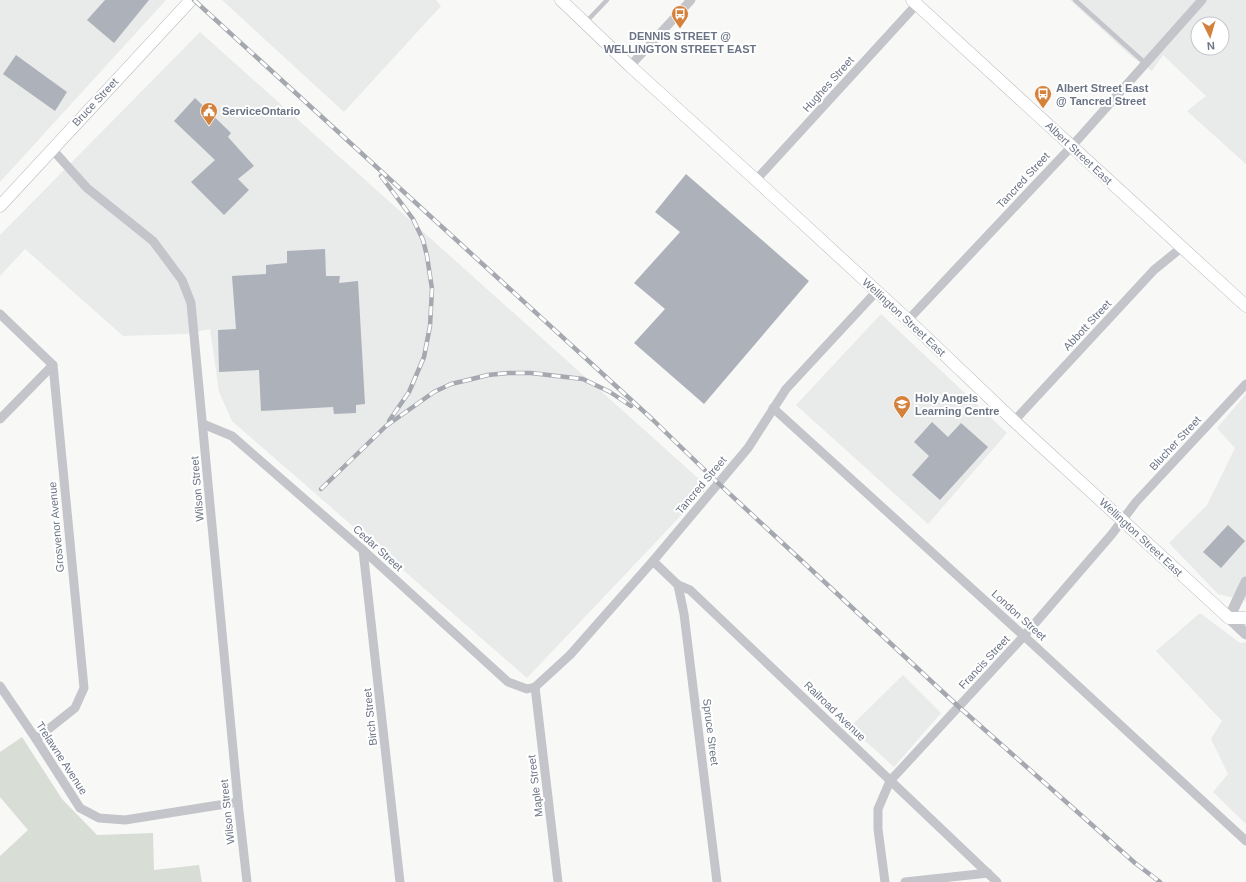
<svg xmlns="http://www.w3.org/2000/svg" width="1246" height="882" font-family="Arial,sans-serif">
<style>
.built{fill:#e9eaea;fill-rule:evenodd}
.green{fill:#d8ddd6}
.building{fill:#adb1b9}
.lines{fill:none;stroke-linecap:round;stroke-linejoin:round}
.secondary-casing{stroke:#b6b9be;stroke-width:13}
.service{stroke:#c3c5ca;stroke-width:4.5}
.minor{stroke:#c3c5ca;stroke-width:9}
.tertiary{stroke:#c3c5ca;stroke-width:11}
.secondary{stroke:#fff;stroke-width:12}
.rail-casing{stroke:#a5a8af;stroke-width:4.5}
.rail{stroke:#fff;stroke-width:3;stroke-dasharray:9;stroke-linecap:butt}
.labels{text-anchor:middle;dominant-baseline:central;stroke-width:4;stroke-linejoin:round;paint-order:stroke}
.poi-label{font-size:11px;font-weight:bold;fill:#6b7485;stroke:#fff;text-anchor:start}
.street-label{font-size:11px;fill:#6b7485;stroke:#fff}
</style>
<rect width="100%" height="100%" fill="#f8f9f7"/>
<g class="built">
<path d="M0 0H166L0 182Z"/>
<path d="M222 0H436L441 6 344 112Z"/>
<path d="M1070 0H1246V164L1187 111 1206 96 1163 55 1152 71 1132 57ZM1198 24H1222V48H1198Z"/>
<path d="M200 32 708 487 527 678 232 421 219 392 210 329 186 334 123 336 25 249 0 276V235Z"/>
<path d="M881 314 1007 433 928 524 796 405Z"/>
<path d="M1246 394V601L1218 594 1169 543 1207 505 1235 448 1217 428Z"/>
<path d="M1200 613 1240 643 1246 642V824L1213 792 1228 774 1211 739 1222 721 1156 651Z"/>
<path d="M903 675 941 713 894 767 850 727Z"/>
</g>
<path class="green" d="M22 737 62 799 97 835 153 833 154 870 199 865 202 882H0V856L28 830 0 797V752Z"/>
<g class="building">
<path d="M105 0H149L114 43 87 20Z"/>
<path d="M16 55 67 92 55 111 3 74Z"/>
<path d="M195 98 231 133 228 137 254 166 238 179 249 190 224 215 191 182 215 160 174 121Z"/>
<path d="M686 174 809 281 704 404 634 343 665 309 634 283 680 232 655 212Z"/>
<path d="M325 249 326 276H340L339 283 358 281 365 404 356 405V413L334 414 333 407 261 411 259 370 219 372 218 330 236 329 232 276 266 274V265L287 263V251Z"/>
<path d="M932 422 948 437 961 423 988 447 940 500 912 475 929 456 914 442Z"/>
<path d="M1228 525 1245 541 1221 568 1203 552Z"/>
</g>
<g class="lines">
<defs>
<g id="secondary">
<path d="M561 0 630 66 756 180 908 320 1014 421 1229 618H1246"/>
<path d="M912 0 1246 306"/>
<path d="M0 206 191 0"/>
</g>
</defs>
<use href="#secondary" class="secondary-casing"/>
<g class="service">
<path d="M1075 0 1145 63"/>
<path d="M586 22 607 0"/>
</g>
<g class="minor">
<path d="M630 66 691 0"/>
<path d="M52 149 87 188 153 241 182 280 191 303 238 802 247 882"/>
<path d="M756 180 917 4"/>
<path d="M0 314 53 365 84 688 75 708 36 739"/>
<path d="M908 320 1072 146 1202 0"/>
<path d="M773 408 1024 636 1246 841"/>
<path d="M0 419 53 365"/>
<path d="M1014 421 1154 270 1181 248"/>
<path d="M203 424 232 436 363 550 508 682 527 689 535 687 570 655 653 561 748 448 786 389 876 292"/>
<path d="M363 550 400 882"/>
<path d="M653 561 678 585 690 590 997 882"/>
<path d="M678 585 684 614 717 882"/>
<path d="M0 686 36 739 80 808 99 818 125 820 238 802"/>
<path d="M535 687 558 882"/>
<path d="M885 882 878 829V809L890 781 1024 636 1112 534 1136 502 1246 384"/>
<path d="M905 882 988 873"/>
</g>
<path class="tertiary" d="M1246 582 1229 618 1246 634"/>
<use href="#secondary" class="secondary"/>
<defs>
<g id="rail">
<path d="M194 0 652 419 718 483 959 707 1135 863 1160 882"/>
<path d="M381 176 413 219 423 240 427 256 432 289 430 326 424 357 409 392 389 421"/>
<path d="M321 489 386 426 434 392 451 384 472 379 488 375 508 373H531L583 379 610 392 631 406"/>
</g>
</defs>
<use href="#rail" class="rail-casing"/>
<use href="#rail" class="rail"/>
</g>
<defs>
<symbol id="bus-pin" viewBox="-11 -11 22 30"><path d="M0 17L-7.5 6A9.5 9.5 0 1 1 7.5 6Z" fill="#d4813c" stroke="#fff"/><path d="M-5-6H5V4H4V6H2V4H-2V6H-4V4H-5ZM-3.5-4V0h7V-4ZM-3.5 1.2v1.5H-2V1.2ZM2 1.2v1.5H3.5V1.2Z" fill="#fff"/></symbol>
<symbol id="civic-pin" viewBox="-11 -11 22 30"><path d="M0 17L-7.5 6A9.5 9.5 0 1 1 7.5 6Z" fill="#d4813c" stroke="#fff"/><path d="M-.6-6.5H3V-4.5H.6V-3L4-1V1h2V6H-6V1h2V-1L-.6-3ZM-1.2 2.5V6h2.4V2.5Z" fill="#fff"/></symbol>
<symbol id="school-pin" viewBox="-11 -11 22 30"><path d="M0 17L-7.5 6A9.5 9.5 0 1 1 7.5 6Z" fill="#d4813c" stroke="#fff"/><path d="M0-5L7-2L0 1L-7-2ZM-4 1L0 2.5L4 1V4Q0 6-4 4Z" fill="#fff"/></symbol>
</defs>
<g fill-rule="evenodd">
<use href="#bus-pin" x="670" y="4" width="20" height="27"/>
<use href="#bus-pin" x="1033" y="84" width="20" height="27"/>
<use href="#civic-pin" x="199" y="101" width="20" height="27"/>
<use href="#school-pin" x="892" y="394" width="20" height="27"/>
</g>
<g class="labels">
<g class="poi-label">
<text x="680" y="36" text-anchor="middle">DENNIS STREET @<tspan x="680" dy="13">WELLINGTON STREET EAST</tspan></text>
<text x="1056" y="88">Albert Street East<tspan x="1056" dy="13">@ Tancred Street</tspan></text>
<text x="222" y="111">ServiceOntario</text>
<text x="915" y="398">Holy Angels<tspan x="915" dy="13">Learning Centre</tspan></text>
</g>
<g class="street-label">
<text transform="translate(828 84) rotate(-48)">Hughes Street</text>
<text transform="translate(95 102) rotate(-47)">Bruce Street</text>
<text transform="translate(1079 153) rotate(43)">Albert Street East</text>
<text transform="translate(1023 180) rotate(-47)">Tancred Street</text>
<text transform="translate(904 317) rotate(43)">Wellington Street East</text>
<text transform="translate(1087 325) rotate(-47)">Abbott Street</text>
<text transform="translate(1175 443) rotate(-47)">Blucher Street</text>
<text transform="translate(701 485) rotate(-50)">Tancred Street</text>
<text transform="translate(197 489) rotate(-95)">Wilson Street</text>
<text transform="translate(56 527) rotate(-95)">Grosvenor Avenue</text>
<text transform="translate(1141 537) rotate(43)">Wellington Street East</text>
<text transform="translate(378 548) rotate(42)">Cedar Street</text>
<text transform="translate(1019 615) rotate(42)">London Street</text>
<text transform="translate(984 662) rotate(-47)">Francis Street</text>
<text transform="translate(835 711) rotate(44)">Railroad Avenue</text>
<text transform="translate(370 717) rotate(-96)">Birch Street</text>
<text transform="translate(711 732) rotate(83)">Spruce Street</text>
<text transform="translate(62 758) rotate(57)">Trelawne Avenue</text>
<text transform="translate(535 786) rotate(-97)">Maple Street</text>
<text transform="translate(227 812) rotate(-96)">Wilson Street</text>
</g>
</g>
<g transform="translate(1210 36) rotate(175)"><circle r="19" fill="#ffffff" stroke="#c4c7ce"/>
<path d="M0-3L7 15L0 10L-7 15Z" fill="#d4813c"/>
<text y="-6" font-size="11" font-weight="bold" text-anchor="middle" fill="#6b7485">N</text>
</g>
</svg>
